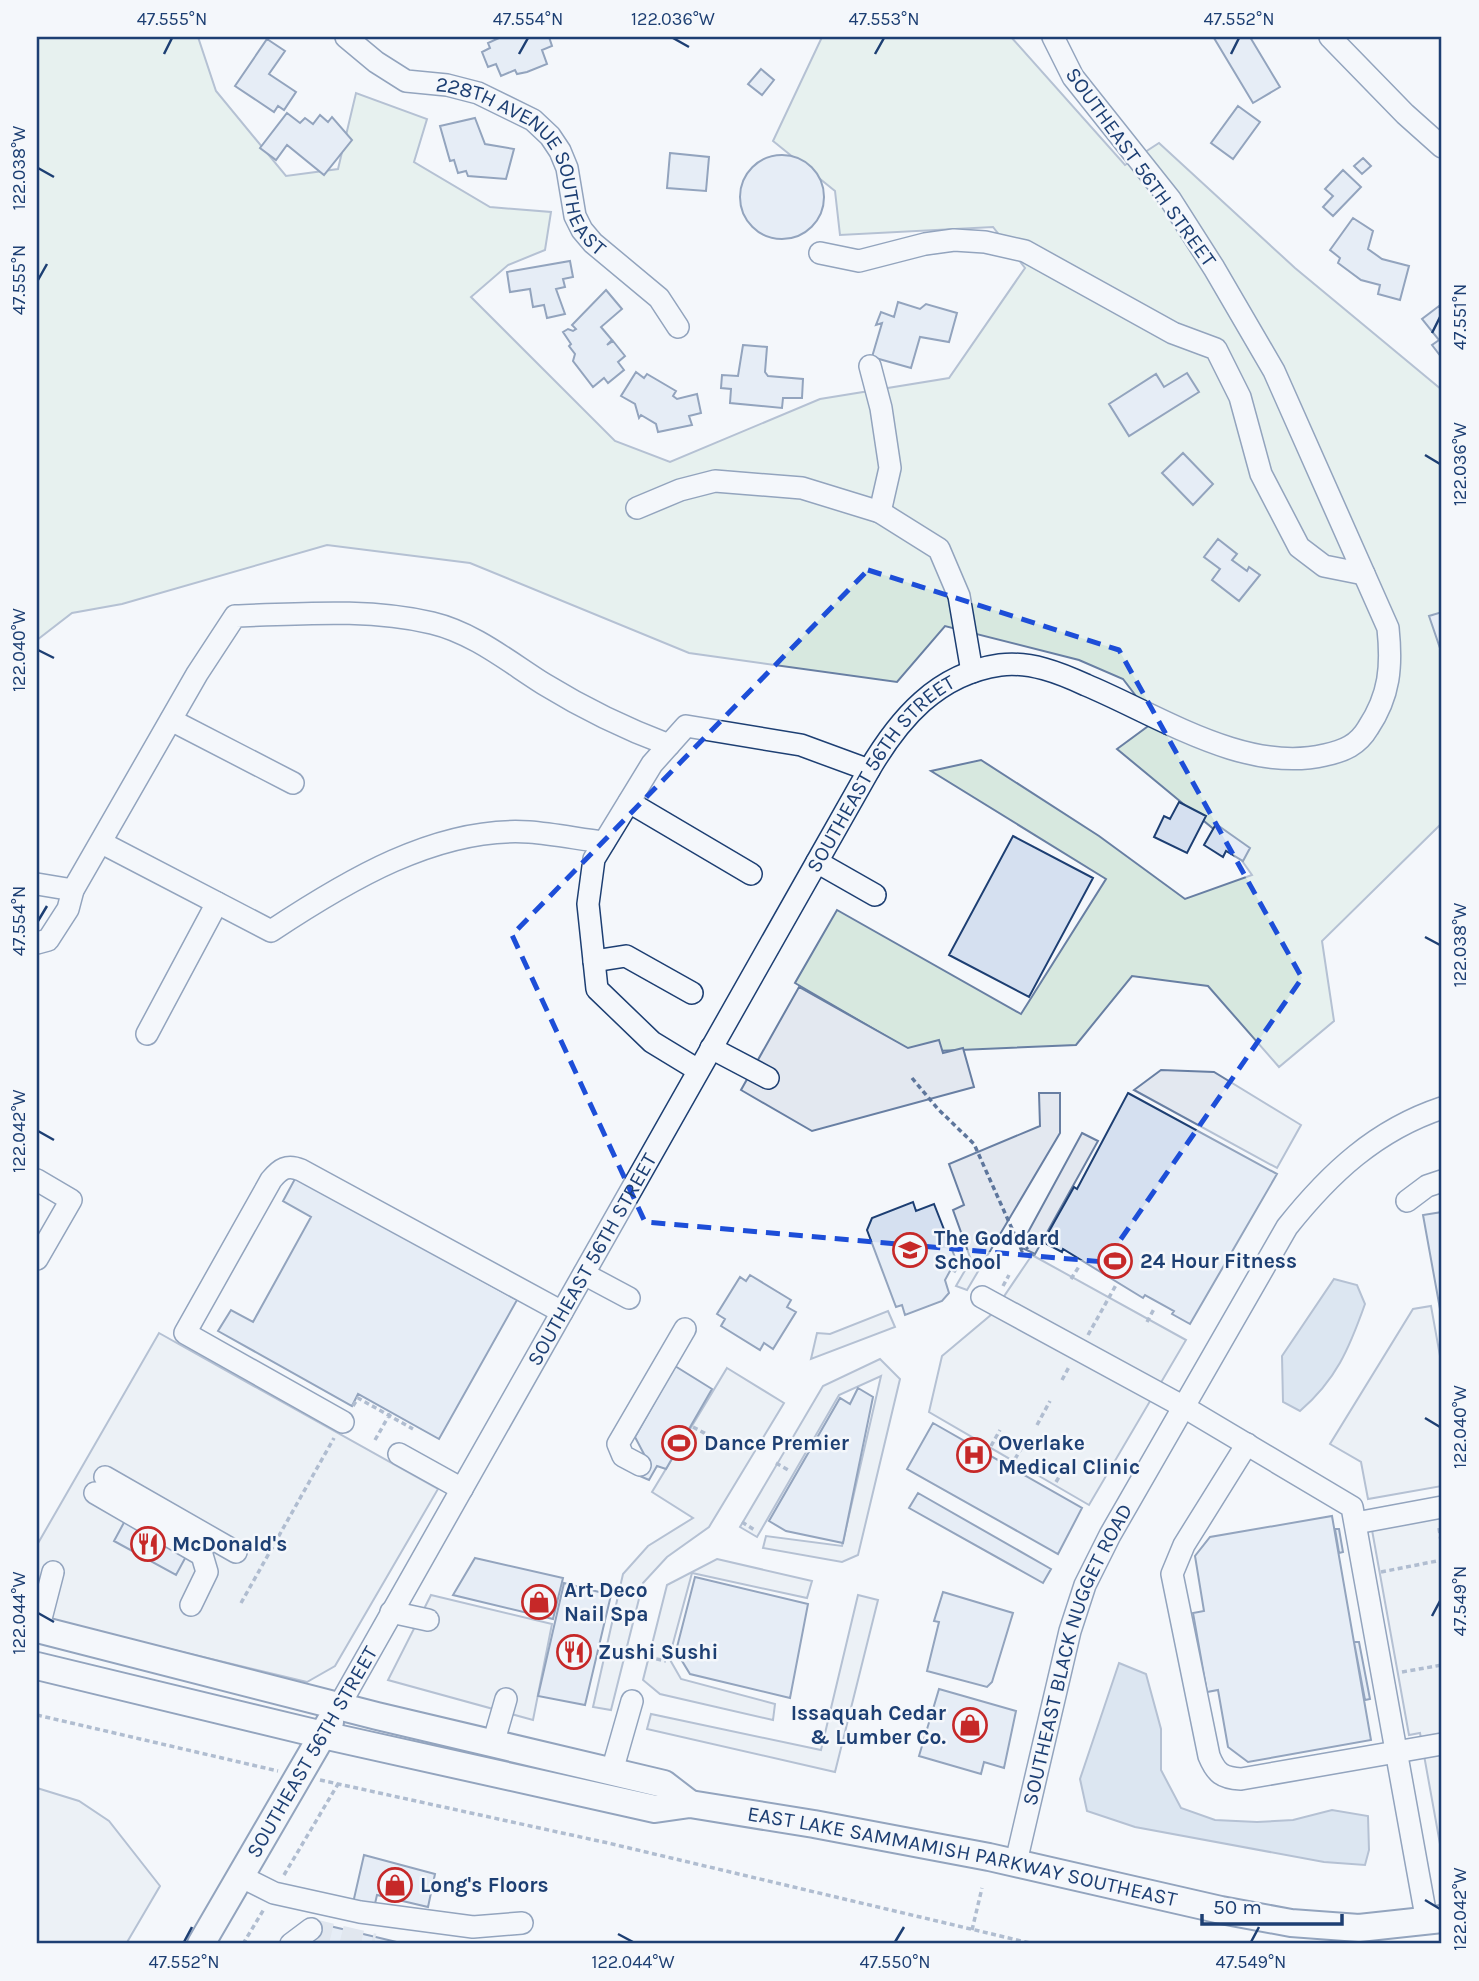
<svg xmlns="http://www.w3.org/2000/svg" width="1479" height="1981" viewBox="0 0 1479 1981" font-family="Karla,sans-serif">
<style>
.green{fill:#d7e8df;stroke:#687fa3;stroke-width:2}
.parking{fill:#e3e8f0;stroke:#687fa3;stroke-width:2}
.water{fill:#bed0e5;stroke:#687fa3;stroke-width:2}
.building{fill:#d5e0f0;stroke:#1d3f73;stroke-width:2}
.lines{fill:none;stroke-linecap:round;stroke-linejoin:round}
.minor-tunnel{stroke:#c9d2e0;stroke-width:21;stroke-dasharray:21 10;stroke-linecap:butt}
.minor-casing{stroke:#1d3f73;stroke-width:24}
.major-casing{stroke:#1d3f73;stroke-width:30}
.path{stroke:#5e769c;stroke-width:3.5;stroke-dasharray:5 3.5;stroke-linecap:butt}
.minor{stroke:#f4f7fb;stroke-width:21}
.major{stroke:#f4f7fb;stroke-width:26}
.marked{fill:none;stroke:#1d4ed8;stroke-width:5;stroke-dasharray:14 9;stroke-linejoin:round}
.ticks{fill:none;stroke:#1d3f73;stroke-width:2.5}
.labels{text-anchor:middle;stroke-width:5;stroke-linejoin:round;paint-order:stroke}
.street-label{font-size:21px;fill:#1d3f73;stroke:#f4f7fb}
.poi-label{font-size:21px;font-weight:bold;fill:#1d3f73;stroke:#f4f7fb;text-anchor:start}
.neatline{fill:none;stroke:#1d3f73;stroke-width:2.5}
.ticks-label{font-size:18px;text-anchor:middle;fill:#1d3f73}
</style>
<rect width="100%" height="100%" fill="#f4f7fb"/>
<!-- green -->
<path class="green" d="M37,37H198L216,91L286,176L338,169L356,93L427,119L414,162L490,207L551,212L545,250L508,265L471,297L615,441L670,462L820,399L949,378L1025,268L993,227L840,235L835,191L773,141L822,37H1011L1125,165L1159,143L1295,268L1442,390V823L1322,941L1334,1021L1279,1067L1208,986L1132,976L1076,1045L913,1052L795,983L837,910L1021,1014L1106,879L931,771L981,760L1099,836L1185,899L1252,875L1228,841L1117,749L1155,721L1123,679L1079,660L945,626L897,682L689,653L470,563L327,545L122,604L72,613L37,640Z"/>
<!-- parking -->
<path class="parking" d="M799,987L908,1048L939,1040L943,1053L963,1048L974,1087L812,1131L741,1090Z
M1161,1070L1214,1072L1301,1125L1277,1168L1134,1090Z
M1039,1093H1060V1133L967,1290L956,1286L971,1260L953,1210L964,1205L949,1164L1040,1126Z
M1082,1133L1098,1141L1035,1254L1020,1247Z
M1032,1255L1186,1340L1089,1505L929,1412L942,1356L992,1314Z
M1431,1306L1442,1367V1486L1368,1499L1361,1462L1330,1444L1413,1309Z
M888,1311L895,1327L811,1359L817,1333L830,1334Z
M159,1333L438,1489L335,1666L307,1682L37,1617V1545Z
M880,1359L900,1379L858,1555L842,1562L763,1548L766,1536L842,1546L881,1376L839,1395L757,1537L740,1527L823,1386Z
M727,1368L784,1403L709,1527L667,1557L643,1583L611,1710L593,1707L623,1574L648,1546L693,1518L652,1492Z
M1442,1517V1855L1420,1733L1409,1735L1372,1530Z
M717,1559L812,1581L807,1598L692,1573L669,1658L681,1679L775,1704L773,1720L660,1694L643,1680L667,1585Z
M431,1595L552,1624L533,1720L388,1680Z
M858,1595L878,1600L835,1772L647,1729L651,1714L821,1750Z
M37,1788L79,1801L109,1821L160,1886L126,1944H37Z"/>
<!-- water -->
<path class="water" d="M1334,1279L1357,1285L1365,1304C1349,1349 1336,1380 1300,1411L1283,1402L1282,1356Z
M1119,1663L1146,1674L1161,1729V1770L1181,1808L1215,1820L1257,1822L1293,1820L1332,1810L1368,1816L1369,1850L1365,1865L1324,1862L1135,1827L1087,1811L1080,1779Z"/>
<!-- building -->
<path class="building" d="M501,37H549L552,46L542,50L547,64L527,72L517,74L515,70L501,76L496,64L488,67L482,52L490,48L488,43Z
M1217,37H1250L1280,87L1253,103L1214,38Z
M267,39L285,51L269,74L296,92L284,110L278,106L274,112L235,86Z
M761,69L774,80L762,95L748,84Z
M1238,106L1260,122L1233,159L1211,143Z
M287,113L300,123L305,118L313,124L320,115L328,122L332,117L352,140L324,175L287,145L276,160L260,148Z
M475,118L485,144L514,149L506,179L468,176L466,171L458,173L454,160L450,161L440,126Z
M670,153L709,157L706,191L667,188Z
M740 197a42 42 0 1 1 84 0a42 42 0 1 1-84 0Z
M1363,158L1371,166L1362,174L1354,166Z
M1343,170L1361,187L1333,216L1323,207L1333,196L1325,189Z
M1353,218L1373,231L1368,249L1382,259L1409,266L1400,300L1378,294L1380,285L1361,280L1338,263L1340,258L1330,250Z
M570,261L573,277L563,279L565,287L556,289L565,314L547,318L544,305L533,307L530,289L510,292L507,272Z
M606,290L622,309L601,327L612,340L607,345L613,341L625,356L618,362L624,370L608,383L604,378L593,387L573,361L575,354L569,346L571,344L563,332L568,329L573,331L576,329L572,325Z
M898,302L920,309L926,304L957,313L949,342L920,337L911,368L872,357L882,323L876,325L881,312L894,317Z
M1439,306L1442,309V358L1432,345L1439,340L1422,319Z
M743,345L767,347L765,372L768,376L803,379L802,398H783L782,408L730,403L731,389L721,388L722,375L738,376Z
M636,372L644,378L647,374L676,391L673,396L677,399L697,394L701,413L689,416L692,425L658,432L656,424L641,415L639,418L635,404L621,396Z
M1187,373L1199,392L1129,436L1109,404L1156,374L1164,387Z
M1183,453L1213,484L1193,505L1162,473Z
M1218,539L1237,554L1232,560L1247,571L1249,567L1260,575L1239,601L1212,580L1220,569L1204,557Z
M1442,612V654L1429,616Z
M1179,802L1206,816L1187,853L1154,837L1164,816L1170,819Z
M1216,824L1250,848L1243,861L1226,851L1223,857L1204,845Z
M1013,836L1093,878L1029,997L949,955Z
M1128,1093L1277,1174L1190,1324L1172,1314L1174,1311L1145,1295L1143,1298L1063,1249L1062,1252L1043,1242L1074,1187L1077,1189Z
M296,1177L517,1300L439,1439L358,1394L352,1406L218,1331L231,1310L253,1322L311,1217L283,1201Z
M913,1202L916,1211L934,1204L956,1260L945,1280L949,1293L942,1301L905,1315L902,1305L896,1307L867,1230L872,1218Z
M1442,1212V1320L1423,1215Z
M750,1275L791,1300L787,1307L796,1312L773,1349L764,1343L760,1350L721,1326L725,1319L717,1314L740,1277L746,1281Z
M675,1366L712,1389L666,1469L657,1466L649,1480L635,1474L645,1456L635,1437Z
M858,1388L873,1397L843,1543L786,1531L769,1521L840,1398L850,1404Z
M933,1423L1082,1508L1058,1554L907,1469Z
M918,1493L1051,1569L1043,1583L909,1508Z
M1332,1516L1371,1740L1248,1762L1228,1747L1218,1690L1207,1692L1193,1613L1204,1611L1195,1556L1210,1537Z
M127,1517L189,1551L176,1575L114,1541Z
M1335,1529H1339L1343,1552L1339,1553Z
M475,1558L563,1578L553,1619L453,1595Z
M695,1577L808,1604L790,1698L690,1674L676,1651Z
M564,1583L611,1595L585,1705L538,1696Z
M943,1592L1013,1613L992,1682L987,1687L927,1671L939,1622L934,1621Z
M1354,1642H1359L1370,1699L1365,1700Z
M939,1689L1016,1711L1004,1768L984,1762L981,1774L919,1756Z
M364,1855L435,1874L428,1907L377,1895L374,1908L353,1903Z
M313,1922L405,1944H308Z"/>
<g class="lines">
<!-- minor-tunnel -->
<path class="minor-tunnel" d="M311,1929L374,1944"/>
<!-- minor casing -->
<g class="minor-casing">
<g id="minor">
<path id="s1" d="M346,37L376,62L406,81L447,85L478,93L533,120L550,136L560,151L567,168L575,216L582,230L593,243L659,298L678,327"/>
<path d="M1330,37L1405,114L1442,147"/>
<path d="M820,253L859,261L925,244L954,240L985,242L1025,251L1173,333L1216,349L1240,397L1261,474L1299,547L1324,566L1364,574"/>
<path d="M870,366L881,408L890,468L880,512"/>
<path d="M637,508L680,490L715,481L802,488L880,512L939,549L959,596L972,672"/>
<path d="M171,720L293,783"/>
<path d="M629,802L751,874"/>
<path d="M102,843L271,931C345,882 437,826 529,832C554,834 579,839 604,842"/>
<path d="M817,862L875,895"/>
<path d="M37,884L73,890"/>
<path d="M37,943L48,940L68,909L73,890L197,674L235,616C300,614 368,608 432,623C474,633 509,662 544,684C583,708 626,729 669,745"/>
<path d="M594,961L626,956L692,993"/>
<path d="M147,1034L217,903"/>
<path d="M711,1048L768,1078"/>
<path d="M698,1070L652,1042L597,989L588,904L594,859L652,764L686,726L801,745L869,770"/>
<path d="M37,1180L71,1200L37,1259"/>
<path d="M1407,1201L1427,1186L1442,1181"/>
<path d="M584,1274L629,1298"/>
<path d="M982,1297L1184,1407L1352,1507L1427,1922"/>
<path d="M343,1422L185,1333L271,1180C280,1169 287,1164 301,1170L562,1312"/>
<path d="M1247,1444L1184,1545L1172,1574L1209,1756C1216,1773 1222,1778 1241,1779L1442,1744"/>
<path d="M399,1454L462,1489"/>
<path d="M640,1465L623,1456L618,1444L685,1329"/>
<path d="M105,1477L236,1552"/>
<path d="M95,1493L202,1555L207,1572L191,1605"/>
<path d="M1356,1523L1442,1507"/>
<path d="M391,1612L428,1620"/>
<path d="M38,1630L53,1572"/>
<path id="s2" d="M339,1706L869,770C899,719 937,674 1000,665C1030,661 1060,673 1086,685C1158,715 1245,774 1325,755C1344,751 1358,745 1368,728C1390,695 1392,666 1388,628L1274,371L1214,268L1170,199L1073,77L1053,37"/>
<path d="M493,1744L506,1699"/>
<path d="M612,1771L632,1701"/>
<path id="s3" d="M1016,1862L1070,1631L1085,1585L1110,1535L1287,1227C1330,1173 1376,1130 1442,1108"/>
<path d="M240,1876L274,1893L360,1912L473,1927L522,1923"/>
<path d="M291,1944L311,1929"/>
</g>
</g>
<!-- major casing -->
<g class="major-casing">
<g id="major">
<path d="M37,1629L377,1716L664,1784L690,1804"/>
<path id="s4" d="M37,1666L323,1735L655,1809L690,1804L814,1824L989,1857L1221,1910L1291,1923L1359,1928L1442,1919"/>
<path d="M201,1944L330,1722"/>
</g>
</g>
<!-- path -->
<path class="path" d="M912,1078L938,1109L974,1144L1022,1251L1028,1247
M952,1269L958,1273
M1071,1279L1080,1265
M1003,1286L1009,1275
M1147,1322L1155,1307
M1088,1335L1116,1285
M1062,1380L1070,1365
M353,1406L358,1398L413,1429
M1037,1425L1050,1401
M693,1427L708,1435
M375,1440L391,1412
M991,1446L1000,1430
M1015,1459L1024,1444
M776,1463L790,1471
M1056,1482L1065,1467
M742,1522L756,1531
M1439,1528L1442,1548
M1381,1572L1442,1560
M241,1603L334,1438
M648,1657L666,1661
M1402,1672L1442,1665
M37,1715L278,1771
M320,1780L608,1843L1034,1944
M284,1875L338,1784
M972,1930L982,1888
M243,1944L264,1909"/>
<!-- minor -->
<use href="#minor" class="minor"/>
<!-- major -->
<use href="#major" class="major"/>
</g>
<!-- marked area -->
<path d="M0 0H1479V1981H0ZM868,570L1119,650L1302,978L1105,1262L645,1222L512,935Z" fill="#f4f7fb" fill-opacity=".55" fill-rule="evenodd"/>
<path class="marked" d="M868,570L1119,650L1302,978L1105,1262L645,1222L512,935Z"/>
<!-- ticks -->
<path class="ticks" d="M673,38L689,47M164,54L172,38M519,54L528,38M875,54L884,38M1231,54L1239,38M38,168L54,177M38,280L47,264M1432,333L1440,317M1425,455L1440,464M38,650L54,658M38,921L47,906M1425,937L1440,945M38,1131L54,1140M1425,1418L1440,1427M38,1613L54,1622M1432,1616L1440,1601M1425,1900L1440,1909M618,1934L633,1942M184,1942L192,1927M895,1942L904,1927M1251,1942L1259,1927"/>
<!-- icons -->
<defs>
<g id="school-ring" transform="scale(1.75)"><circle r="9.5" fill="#f4f7fb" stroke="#c62828" stroke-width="1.5"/><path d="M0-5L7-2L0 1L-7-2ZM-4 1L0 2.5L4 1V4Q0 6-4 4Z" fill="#c62828"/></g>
<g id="stadium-ring" transform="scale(1.75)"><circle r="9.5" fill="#f4f7fb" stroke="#c62828" stroke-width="1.5"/><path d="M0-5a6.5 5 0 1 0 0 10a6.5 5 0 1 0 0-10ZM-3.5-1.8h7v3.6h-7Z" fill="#c62828"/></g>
<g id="hospital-ring" transform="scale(1.75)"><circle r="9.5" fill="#f4f7fb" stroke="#c62828" stroke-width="1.5"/><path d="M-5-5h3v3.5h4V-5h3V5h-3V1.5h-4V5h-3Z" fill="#c62828"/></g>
<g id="restaurant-ring" transform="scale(1.75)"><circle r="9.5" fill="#f4f7fb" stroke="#c62828" stroke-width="1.5"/><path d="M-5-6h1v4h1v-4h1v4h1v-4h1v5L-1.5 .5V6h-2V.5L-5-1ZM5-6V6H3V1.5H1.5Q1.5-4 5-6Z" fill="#c62828"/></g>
<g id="shop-ring" transform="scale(1.75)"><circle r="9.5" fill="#f4f7fb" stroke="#c62828" stroke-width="1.5"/><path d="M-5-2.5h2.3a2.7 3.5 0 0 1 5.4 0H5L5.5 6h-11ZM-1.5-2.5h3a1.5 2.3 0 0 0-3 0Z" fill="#c62828"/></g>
</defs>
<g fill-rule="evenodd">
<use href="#school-ring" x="910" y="1250"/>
<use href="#stadium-ring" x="1115" y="1261"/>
<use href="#stadium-ring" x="679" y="1443"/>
<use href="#hospital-ring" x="974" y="1455"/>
<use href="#restaurant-ring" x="148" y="1544"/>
<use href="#shop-ring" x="539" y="1602"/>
<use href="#restaurant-ring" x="574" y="1652"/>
<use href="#shop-ring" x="970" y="1725"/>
<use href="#shop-ring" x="395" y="1885"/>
</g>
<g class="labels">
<!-- street labels -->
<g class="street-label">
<text transform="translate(1141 167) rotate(54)" y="7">SOUTHEAST 56TH STREET</text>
<text dy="7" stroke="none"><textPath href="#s1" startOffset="234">228TH AVENUE SOUTHEAST</textPath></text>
<text dy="7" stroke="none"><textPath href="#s2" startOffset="1080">SOUTHEAST 56TH STREET</textPath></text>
<text dy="7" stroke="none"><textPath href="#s2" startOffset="513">SOUTHEAST 56TH STREET</textPath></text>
<text dy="7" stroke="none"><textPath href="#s3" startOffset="217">SOUTHEAST BLACK NUGGET ROAD</textPath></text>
<text transform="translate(312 1752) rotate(-60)" y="7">SOUTHEAST 56TH STREET</text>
<text dy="7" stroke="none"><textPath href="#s4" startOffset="947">EAST LAKE SAMMAMISH PARKWAY SOUTHEAST</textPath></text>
</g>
<!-- poi labels -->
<g class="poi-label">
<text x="934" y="1245">The Goddard<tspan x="934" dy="24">School</tspan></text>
<text x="1140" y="1268">24 Hour Fitness</text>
<text x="704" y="1450">Dance Premier</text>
<text x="998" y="1450">Overlake<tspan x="998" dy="24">Medical Clinic</tspan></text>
<text x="172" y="1551">McDonald's</text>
<text x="564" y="1597">Art Deco<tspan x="564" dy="24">Nail Spa</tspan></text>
<text x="598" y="1659">Zushi Sushi</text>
<text x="946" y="1720" text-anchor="end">Issaquah Cedar<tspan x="946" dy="24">&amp; Lumber Co.</tspan></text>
<text x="420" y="1892">Long's Floors</text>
</g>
</g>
<!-- border -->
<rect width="1479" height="1981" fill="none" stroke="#f4f7fb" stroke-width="77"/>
<!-- scale -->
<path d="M1202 1914v10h140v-10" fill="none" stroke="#1d3f73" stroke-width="3.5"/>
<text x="1213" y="1914" font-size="21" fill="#1d3f73" stroke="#f4f7fb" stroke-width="5" paint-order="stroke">50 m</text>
<rect x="38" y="38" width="1402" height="1904" class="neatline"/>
<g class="ticks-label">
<text x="172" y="25">47.555°N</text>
<text x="528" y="25">47.554°N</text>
<text x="673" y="25">122.036°W</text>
<text x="884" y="25">47.553°N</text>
<text x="1239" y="25">47.552°N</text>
<text transform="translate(19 168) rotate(-90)" y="6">122.038°W</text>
<text transform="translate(19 280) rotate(-90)" y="6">47.555°N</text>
<text transform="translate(1460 317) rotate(-90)" y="6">47.551°N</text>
<text transform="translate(1460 464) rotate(-90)" y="6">122.036°W</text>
<text transform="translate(19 650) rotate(-90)" y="6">122.040°W</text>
<text transform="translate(19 921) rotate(-90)" y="6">47.554°N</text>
<text transform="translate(1460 945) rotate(-90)" y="6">122.038°W</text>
<text transform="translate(19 1131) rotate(-90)" y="6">122.042°W</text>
<text transform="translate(1460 1427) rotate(-90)" y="6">122.040°W</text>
<text transform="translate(1460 1601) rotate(-90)" y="6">47.549°N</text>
<text transform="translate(19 1613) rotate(-90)" y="6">122.044°W</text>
<text transform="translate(1460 1909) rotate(-90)" y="6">122.042°W</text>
<text x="184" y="1968">47.552°N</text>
<text x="633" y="1968">122.044°W</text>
<text x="895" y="1968">47.550°N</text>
<text x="1251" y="1968">47.549°N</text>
</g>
</svg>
